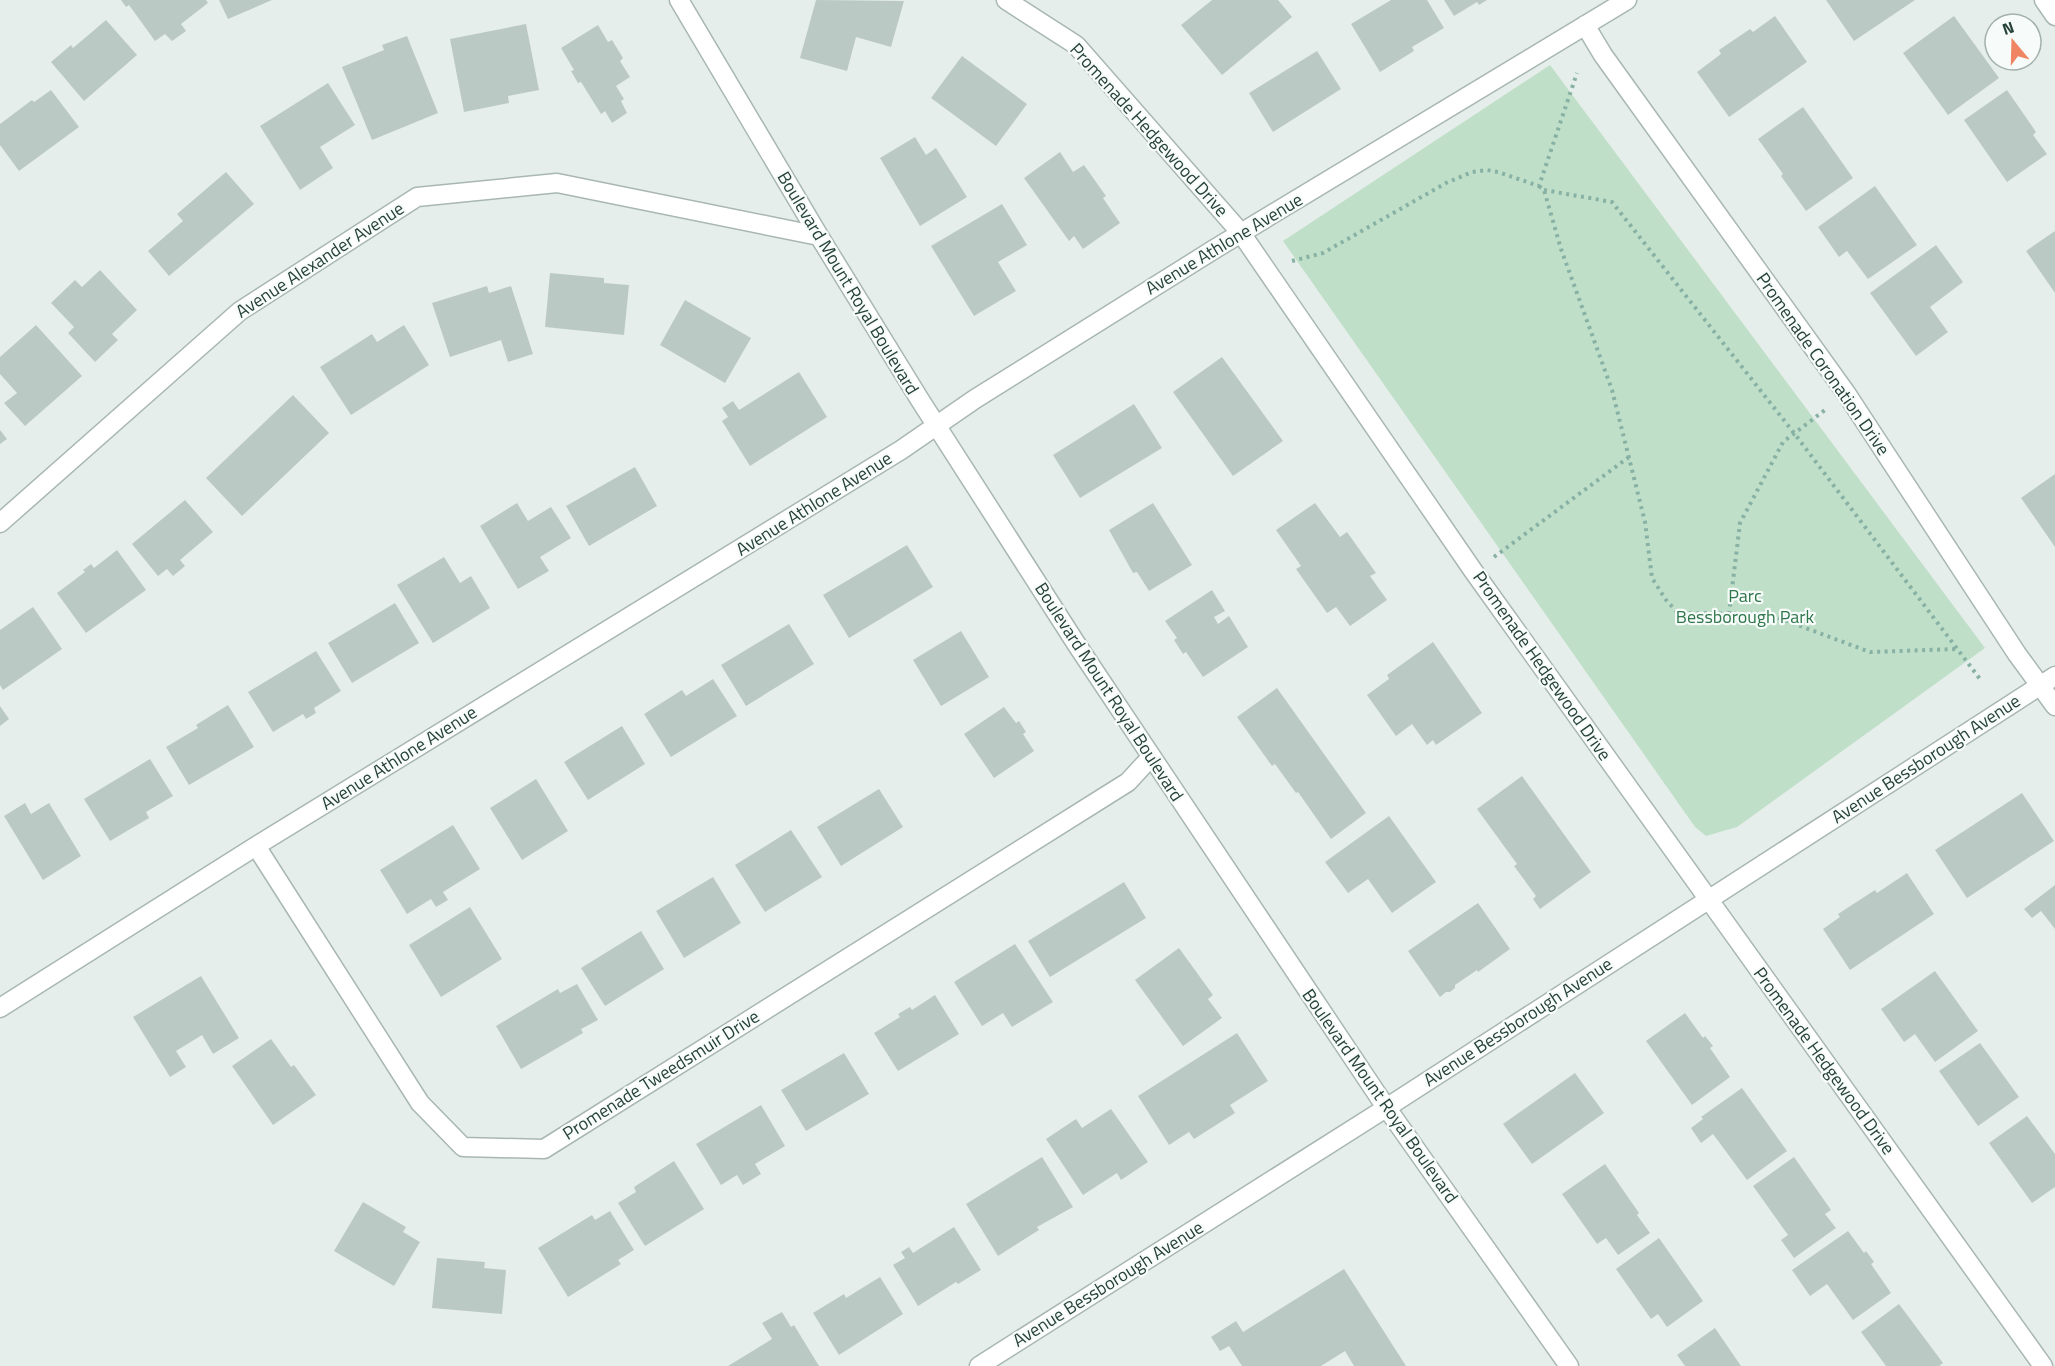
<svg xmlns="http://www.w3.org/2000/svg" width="2055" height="1366" viewBox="0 0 2055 1366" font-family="'Titillium Web',sans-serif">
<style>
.green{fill:#c0dfc8}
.building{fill:#bbc9c4}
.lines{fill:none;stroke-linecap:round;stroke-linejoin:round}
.street-casing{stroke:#a8b7b2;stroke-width:21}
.path{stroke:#87b1a4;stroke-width:4;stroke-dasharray:3 4.5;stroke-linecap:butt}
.street{stroke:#fff;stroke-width:18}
.labels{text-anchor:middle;stroke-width:4.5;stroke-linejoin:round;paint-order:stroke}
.street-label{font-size:18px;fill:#254139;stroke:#f7fbf9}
.park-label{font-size:18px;fill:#2f774b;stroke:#f7fbf9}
</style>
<rect width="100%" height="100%" fill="#e6eeeb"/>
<!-- green -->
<path class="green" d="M1550,65L1985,648L1737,827L1706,836L1695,827L1283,241Z"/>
<!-- building -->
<path class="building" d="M121,0H206L208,3L181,24L186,31L172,41L165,34L155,41L129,5L126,7Z
M219,0H272L228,19Z
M816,0L904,1L891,47L856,37L847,71L800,58Z
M1212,0H1278L1292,17L1222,75L1181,25Z
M1391,0H1427L1444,28L1412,47L1414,51L1380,72L1351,24Z
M1444,0H1487L1479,5L1477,2L1454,16Z
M1826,0H1915L1854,41Z
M1775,16L1807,62L1729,117L1697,72L1721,54L1719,50L1750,29L1753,32Z
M1954,16L1999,78L1948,115L1903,53Z
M106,20L137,55L84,101L51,62L71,45L73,48Z
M526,24L539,90L508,96L509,103L464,112L450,39Z
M598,25L608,42L612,40L623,58L620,61L630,77L616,86L624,99L621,101L627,113L612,123L605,111L601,114L581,82L578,83L571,71L574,70L561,48Z
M407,36L438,113L372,140L342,67L384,50L382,45Z
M1317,51L1341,89L1273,132L1249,93Z
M962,56L1027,104L996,146L931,98Z
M328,83L355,125L320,147L333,168L300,190L260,126Z
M51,90L79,127L19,171L0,145V124L32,100L34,102Z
M2007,90L2036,132L2033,135L2047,154L2007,182L1964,120Z
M1803,107L1853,178L1806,211L1781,176L1783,174L1758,139Z
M915,137L926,155L936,148L967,197L920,226L880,158Z
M1060,152L1073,172L1084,165L1106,196L1103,198L1120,223L1083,249L1074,236L1069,241L1024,178Z
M226,172L254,204L169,276L148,251L183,221L177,214Z
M1875,186L1917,245L1868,279L1847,251L1839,257L1818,227Z
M1002,204L1027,245L998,262L1016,291L974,316L931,246Z
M2055,231V293L2026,251Z
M1936,245L1963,282L1930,307L1948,332L1916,356L1870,293Z
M100,270L137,310L112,334L118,340L95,362L68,333L74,327L51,303L75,280L82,287Z
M550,273L604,278V283L629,285L624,335L545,327Z
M487,286L489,293L511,286L533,354L508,362L501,340L450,357L432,303Z
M685,300L751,338L725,383L660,345Z
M36,325L82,376L25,426L4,403L17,393L0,374V357Z
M404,325L429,365L351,415L320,367L372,334L377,342Z
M1222,357L1283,441L1233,476L1173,392Z
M799,372L827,417L750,466L722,421L728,417L722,408L733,401L739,410Z
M293,395L329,433L242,516L206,478Z
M1134,404L1162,448L1080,498L1053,455Z
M0,430L7,439L0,444Z
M635,467L657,506L589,546L566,506Z
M2055,474V547L2021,498Z
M185,500L213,532L180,560L185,566L173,576L167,569L158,576L132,544Z
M517,503L528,521L551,507L571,538L540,557L549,571L518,589L480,526Z
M1153,503L1192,565L1149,591L1137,572L1133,573L1109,530Z
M1315,503L1340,537L1347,532L1376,573L1370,576L1387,600L1350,626L1336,607L1327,613L1296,569L1301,566L1276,530Z
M907,545L933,587L849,638L823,595Z
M117,550L146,590L86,633L57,593L85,572L83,570L91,564L94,568Z
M444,557L460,583L471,576L490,608L433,643L397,585Z
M1212,590L1225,611L1214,617L1218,624L1229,616L1248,647L1203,677L1186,652L1183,654L1174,640L1177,638L1165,621Z
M395,603L419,643L352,683L328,643Z
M33,607L62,649L3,690L0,685V630Z
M789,624L814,664L746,706L721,665Z
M961,631L989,677L941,706L913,660Z
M1433,642L1482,713L1436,745L1433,740L1427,745L1412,724L1396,736L1367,695L1389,679L1387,675Z
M316,651L341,691L314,708L316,713L306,719L303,714L273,732L248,692Z
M713,679L737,716L671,757L644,714L682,690L686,696Z
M1277,688L1366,813L1331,839L1298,792L1296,793L1275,764L1272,766L1237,717Z
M228,705L254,747L189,785L166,747L198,728L196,725Z
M0,706L9,719L0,726Z
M1004,707L1016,723L1019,721L1026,732L1023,734L1034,751L994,778L964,734Z
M622,726L645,764L588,800L564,762Z
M150,759L173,796L146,812L149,818L110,841L84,799Z
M1522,776L1591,872L1540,909L1533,899L1536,896L1514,866L1517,864L1477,809Z
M536,779L568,831L522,860L490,808Z
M879,789L903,827L841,866L817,827Z
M2022,793L2054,841L1967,898L1935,850Z
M25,803L31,814L49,803L81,856L43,880L4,816Z
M1389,816L1436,882L1392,913L1368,879L1348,893L1325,862Z
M453,825L480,869L443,892L448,900L436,907L431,899L407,914L380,870Z
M791,830L822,877L765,912L735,865Z
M1907,873L1934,914L1850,970L1823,929L1840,917L1838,914L1875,890L1877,893Z
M713,877L741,923L684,958L656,911Z
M1124,882L1146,918L1050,977L1028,941Z
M2055,885V929L2041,911L2032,918L2024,909Z
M1478,903L1510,949L1478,972L1477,970L1455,985V988L1450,992H1446L1440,997L1408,951Z
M470,907L502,959L441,997L409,945Z
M641,931L664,969L605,1006L581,968Z
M1015,944L1053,1002L1012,1027L1003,1013L982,1026L954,982Z
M1179,948L1213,995L1208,999L1222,1018L1183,1046L1135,980Z
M1935,971L1978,1031L1935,1062L1915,1034L1904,1042L1881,1009Z
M201,976L239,1038L213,1054L202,1035L176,1051L186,1067L170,1077L133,1017Z
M577,984L598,1020L581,1029L583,1033L521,1069L496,1026L558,989L560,993Z
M935,995L959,1034L898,1071L874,1033L900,1017L898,1014L910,1007L912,1010Z
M1685,1013L1703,1038L1705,1036L1713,1046L1710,1048L1730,1077L1692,1105L1646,1041Z
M1237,1033L1268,1081L1230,1105L1235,1113L1194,1139L1189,1132L1169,1145L1138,1096Z
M271,1039L291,1067L294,1065L316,1095L273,1125L232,1066Z
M1980,1043L2019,1097L1978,1126L1939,1071Z
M844,1053L869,1094L806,1131L781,1090Z
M1575,1073L1604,1113L1532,1164L1503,1124Z
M1742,1088L1787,1151L1747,1180L1713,1134L1701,1143L1691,1128L1703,1119L1701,1117Z
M761,1105L785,1146L755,1164L761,1174L743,1185L737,1175L721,1185L696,1144Z
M1111,1109L1148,1162L1121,1180L1117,1173L1083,1195L1046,1139L1076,1119L1082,1128Z
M2027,1116L2055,1154V1187L2032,1203L1989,1143Z
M1042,1157L1073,1207L1037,1227L1039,1230L998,1256L966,1204Z
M1794,1157L1831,1210L1825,1214L1836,1228L1794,1258L1781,1240L1788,1235L1753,1186Z
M674,1161L704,1209L645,1246L618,1203L636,1192L634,1187Z
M1605,1164L1639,1213L1637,1215L1650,1233L1618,1255L1606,1238L1597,1244L1562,1194Z
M363,1202L406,1227L403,1232L420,1242L394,1286L334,1251Z
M610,1211L634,1250L618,1260L621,1264L568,1297L538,1248L592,1215L595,1220Z
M954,1227L981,1270L958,1284L956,1282L918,1306L893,1265L905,1258L901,1252L909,1247L913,1253Z
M1848,1231L1864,1253L1866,1251L1874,1262L1871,1264L1891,1293L1853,1320L1827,1284L1810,1296L1792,1270Z
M1659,1238L1703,1301L1667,1327L1658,1314L1651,1319L1616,1269Z
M437,1258L485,1262L484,1268L506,1270L502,1314L432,1308Z
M1344,1269L1406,1366H1354L1345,1351L1321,1366H1242L1229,1346L1220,1351L1211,1337L1236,1321L1243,1332Z
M880,1277L903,1314L839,1355L813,1313L844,1294L846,1298Z
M1899,1304L1943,1363L1939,1366H1886L1861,1332Z
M782,1312L791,1327L794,1325L819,1366H728L772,1339L762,1323Z
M1715,1328L1741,1366H1685L1677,1355Z"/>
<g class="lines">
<!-- street casing -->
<g class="street-casing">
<path id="street" d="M679,0L819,236L920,400L1077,645L1379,1097L1569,1366
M1006,0L1076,45L1241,233L1474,572L2043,1366
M2044,0L2055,16
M1585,25L1603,55L1846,393L2017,654L2055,706
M0,523L240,311L417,197L557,183L819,236
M256,846L420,1103L463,1147L544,1149L1128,782L1151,757
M0,1008L256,846L901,450L975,399L1213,250L1627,0
M979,1366L1386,1108L2055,676"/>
</g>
<!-- path -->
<path class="path" d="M1539,186L1544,190L1561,249L1612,390L1645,522L1652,578L1666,600L1678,613L1768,614L1870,652L1957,649
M1544,190L1612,202L1794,433L1980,679
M1292,261L1323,253L1446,183L1472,172L1487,170L1498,172L1539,186L1577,73
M1494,557L1629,457
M1729,614L1740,523L1783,442L1825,410"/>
<!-- street -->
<use href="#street" class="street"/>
</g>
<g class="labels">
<!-- street labels -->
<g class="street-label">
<text transform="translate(1149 130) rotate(48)" y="6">Promenade Hedgewood Drive</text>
<text transform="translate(1224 244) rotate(-31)" y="6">Avenue Athlone Avenue</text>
<text transform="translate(320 260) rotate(-33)" y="6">Avenue Alexander Avenue</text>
<text transform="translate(848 283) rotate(59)" y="6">Boulevard Mount Royal Boulevard</text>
<text transform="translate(1823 364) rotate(55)" y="6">Promenade Coronation Drive</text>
<text transform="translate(814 504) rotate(-32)" y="6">Avenue Athlone Avenue</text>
<text transform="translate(1542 666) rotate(55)" y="6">Promenade Hedgewood Drive</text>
<text transform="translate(1109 692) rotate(57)" y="6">Boulevard Mount Royal Boulevard</text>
<text transform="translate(399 758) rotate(-32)" y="6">Avenue Athlone Avenue</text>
<text transform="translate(1926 759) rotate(-33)" y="6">Avenue Bessborough Avenue</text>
<text transform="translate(1518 1022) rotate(-33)" y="6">Avenue Bessborough Avenue</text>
<text transform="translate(1824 1061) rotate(54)" y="6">Promenade Hedgewood Drive</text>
<text transform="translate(661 1075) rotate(-32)" y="6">Promenade Tweedsmuir Drive</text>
<text transform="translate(1380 1096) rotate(55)" y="6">Boulevard Mount Royal Boulevard</text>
<text transform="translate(1108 1284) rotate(-32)" y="6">Avenue Bessborough Avenue</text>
</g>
<!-- park labels -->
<g class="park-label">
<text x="1745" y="602">Parc<tspan x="1745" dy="21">Bessborough Park</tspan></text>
</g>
</g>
<!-- north arrow -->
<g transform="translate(2013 42) rotate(341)"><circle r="28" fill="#f7fbf9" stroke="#a3b1ac" stroke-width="1.5"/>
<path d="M0-4.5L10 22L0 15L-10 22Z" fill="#ef8563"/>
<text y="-9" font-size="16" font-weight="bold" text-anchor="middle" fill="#254139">N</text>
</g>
</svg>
